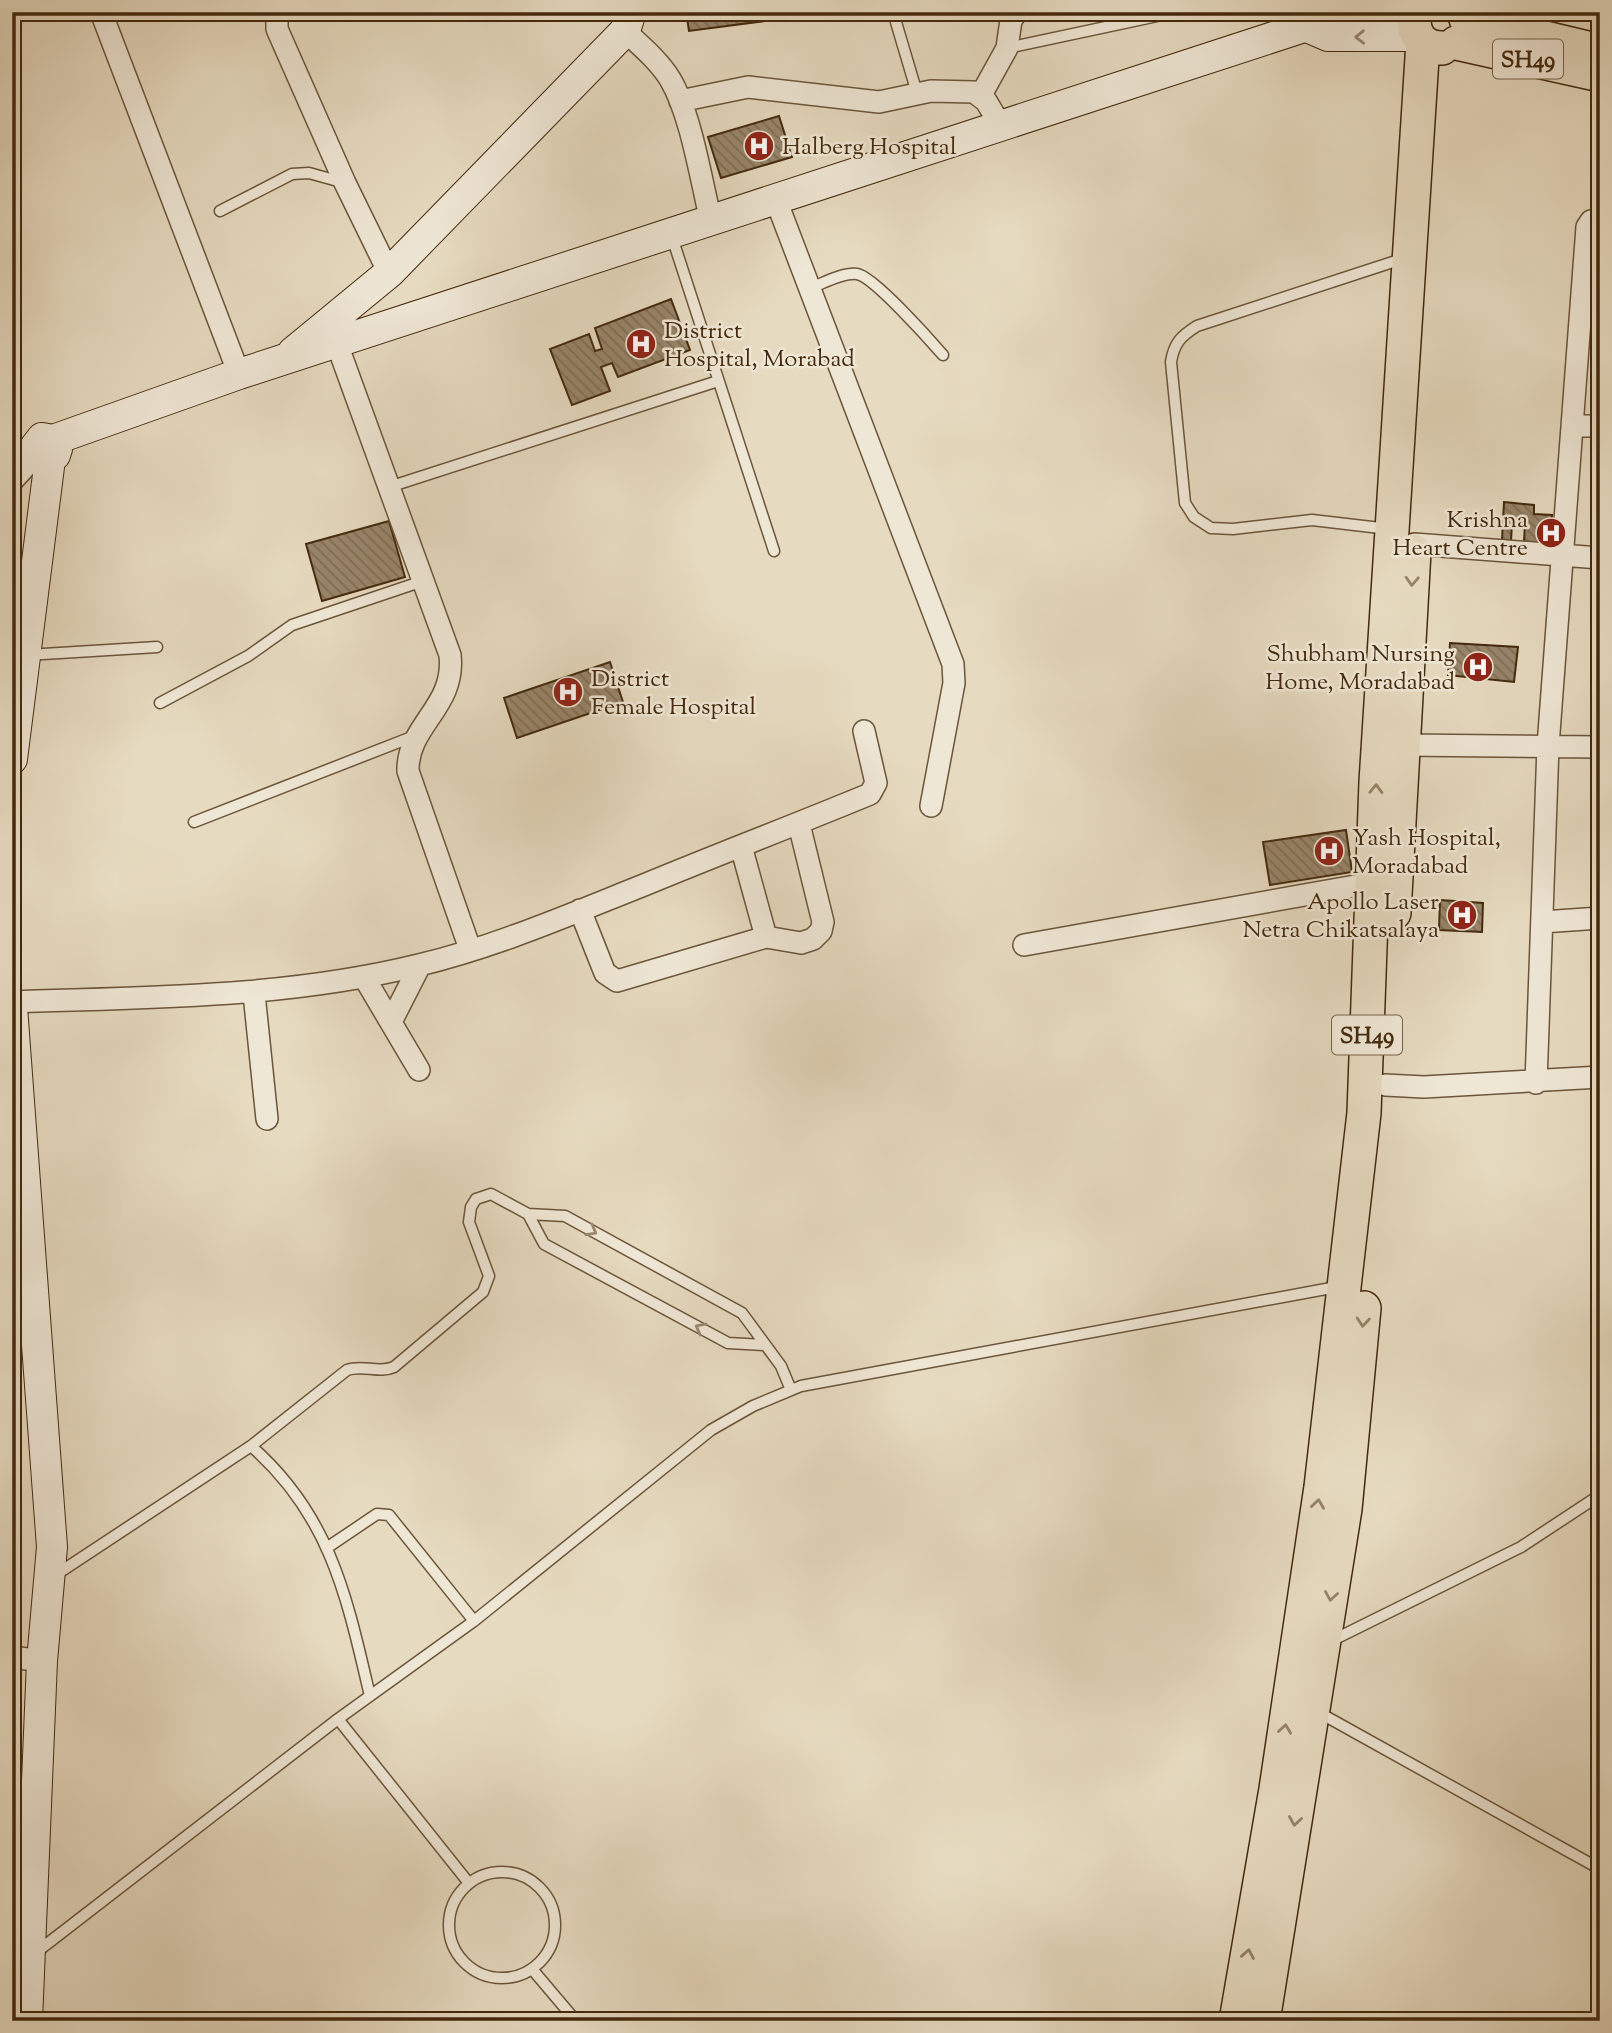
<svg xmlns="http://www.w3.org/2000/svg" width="1612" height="2033" viewBox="0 0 1612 2033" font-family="'Sorts Mill Goudy',serif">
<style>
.building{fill:url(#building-back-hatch);stroke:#44290c;stroke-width:2}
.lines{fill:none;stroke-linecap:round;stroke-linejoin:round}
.lane-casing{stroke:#6c5539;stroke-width:13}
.street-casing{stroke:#6c5539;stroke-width:24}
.secondary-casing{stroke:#44290c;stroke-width:32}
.primary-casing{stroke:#44290c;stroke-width:36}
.lane{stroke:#efe7d6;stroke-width:10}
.street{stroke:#efe7d6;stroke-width:21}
.secondary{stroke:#efe7d6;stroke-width:30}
.primary{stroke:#e6dac0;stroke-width:33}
.oneway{stroke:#9a8871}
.oneway2{stroke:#958266}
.labels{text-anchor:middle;stroke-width:5;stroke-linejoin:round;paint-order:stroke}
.shield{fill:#efe7d6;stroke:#776249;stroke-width:2}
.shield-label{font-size:23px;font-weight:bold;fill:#44290c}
.poi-label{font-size:24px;fill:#44290c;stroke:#efe7d6;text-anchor:start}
</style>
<defs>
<pattern id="building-back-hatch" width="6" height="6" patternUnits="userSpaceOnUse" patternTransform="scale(1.75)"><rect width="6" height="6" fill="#98856a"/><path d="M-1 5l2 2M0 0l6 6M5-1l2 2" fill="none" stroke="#7e6d56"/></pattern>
</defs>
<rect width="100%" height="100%" fill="#e6dac0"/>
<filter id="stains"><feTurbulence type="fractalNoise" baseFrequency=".00286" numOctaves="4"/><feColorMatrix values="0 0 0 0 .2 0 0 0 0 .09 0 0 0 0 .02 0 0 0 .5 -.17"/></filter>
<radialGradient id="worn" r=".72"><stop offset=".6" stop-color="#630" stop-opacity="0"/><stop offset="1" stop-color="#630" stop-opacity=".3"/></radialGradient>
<!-- building -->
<path class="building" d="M686,12H764L765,21L689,31Z
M779,116L792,157L721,178L708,137Z
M671,299L690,350L618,377L612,363L601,367L610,391L572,405L550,349L589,334L595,351L602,349L595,328Z
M1504,502L1534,505V514L1552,515L1550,544L1524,542L1525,524L1512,523L1511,541L1502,540Z
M389,521L405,577L322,601L306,544Z
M1450,643L1518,647L1514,682L1448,675Z
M610,662L623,702L517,738L504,698Z
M1346,830L1352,872L1270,885L1263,842Z
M1440,900L1483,903L1482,932L1439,930Z"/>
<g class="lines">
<!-- lane casing -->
<g class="lane-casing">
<path id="lane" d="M893,12L917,93
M1007,48L1176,12
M220,211L292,174L309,173L345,183
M671,234L774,551
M810,288C822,284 843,272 857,274C873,276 930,340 943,355
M389,487L718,381
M1389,529L1312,520L1233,529L1211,528L1194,517L1185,503L1171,362C1174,343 1181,336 1197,326L1405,258
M27,655L157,647
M160,703L248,656L292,625L423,581
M194,822L417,735
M528,1214L544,1244L728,1343L765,1345
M251,1446C331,1516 347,1598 370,1696
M328,1547L377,1514L389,1515L474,1621
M54,1576L251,1446L347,1370C363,1364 379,1374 394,1367L483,1292L489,1276L469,1222L471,1207L476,1199L491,1194L528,1214L565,1216L742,1313L781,1366L791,1390
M1329,1642L1521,1547L1600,1495
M1318,1712L1600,1869
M338,1719L468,1882
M449 1925a53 53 0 1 1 106 0a53 53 0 1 1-106 0Z
M34,1954L338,1719L474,1621L711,1430L753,1406L801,1386L1342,1286
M532,1969L576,2021"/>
</g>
<!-- street casing -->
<g class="street-casing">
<path id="street" d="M101,12L239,374
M277,12V29L345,183L389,273
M625,31C641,46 659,61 670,79C691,114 701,180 711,221
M981,95L1007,48L1011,20L1017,12
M680,101L748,87L879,102L931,91L974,92L986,101L1001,126
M776,200L953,664L954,683L931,806
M337,344L450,655C456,707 407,725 408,771L470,949
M1574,426H1600
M12,481L36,455
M1414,544L1600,558
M1403,745L1600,747
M741,846L766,937
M580,910L605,973L617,981L766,937L801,943L813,939L821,931L823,922L799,824
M1542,922L1600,918
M1024,945L1372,883
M364,977L419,1070
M254,994L267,1119
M12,1002C149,997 285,998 419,965C495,947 571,914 644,885C719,854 795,825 870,794L876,783L864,731
M391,1022L420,965
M1536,1083L1548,746L1587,227L1591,221L1600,219
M1385,1085L1424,1087L1600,1077
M12,1657L42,1661
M12,1899L33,1901"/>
</g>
<!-- secondary casing -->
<g class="secondary-casing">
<path id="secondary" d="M1305,26L1328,36H1418
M293,352L389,273L625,31L631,12
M53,440L57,449L55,455L46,460L39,458L35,447L42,438L53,440L239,374L1350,12
M12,759L50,459
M12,1007L52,1547L42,1661L27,2021"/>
</g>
<!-- primary casing -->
<g class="primary-casing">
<path id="primary" d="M1415,12C1411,32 1421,48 1442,48
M1466,19L1600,51
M1456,43L1600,75
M1394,913L1414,551
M1236,2021L1276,1789L1321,1487L1364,1113L1376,782L1423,42
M1263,2021L1345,1509L1364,1308"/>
</g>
<!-- lane -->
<use href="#lane" class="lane"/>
<!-- street -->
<use href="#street" class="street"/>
<!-- secondary -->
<use href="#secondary" class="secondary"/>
<!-- primary -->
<use href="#primary" class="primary"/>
</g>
<!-- one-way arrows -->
<defs><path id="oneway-chevron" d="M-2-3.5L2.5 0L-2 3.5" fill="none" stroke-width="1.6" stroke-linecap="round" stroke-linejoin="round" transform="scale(1.75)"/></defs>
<g class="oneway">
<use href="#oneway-chevron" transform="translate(1360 37) rotate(179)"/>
<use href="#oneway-chevron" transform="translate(592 1231) rotate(29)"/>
<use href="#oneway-chevron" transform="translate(700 1328) rotate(-152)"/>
</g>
<g class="oneway2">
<use href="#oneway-chevron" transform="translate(1412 581) rotate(93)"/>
<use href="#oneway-chevron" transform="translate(1376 789) rotate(-88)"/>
<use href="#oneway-chevron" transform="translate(1363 1322) rotate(95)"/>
<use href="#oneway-chevron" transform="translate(1318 1504) rotate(-82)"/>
<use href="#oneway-chevron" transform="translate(1331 1596) rotate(99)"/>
<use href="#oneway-chevron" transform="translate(1285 1729) rotate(-82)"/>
<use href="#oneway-chevron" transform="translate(1295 1821) rotate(99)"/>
<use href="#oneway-chevron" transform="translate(1248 1954) rotate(-80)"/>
</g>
<!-- icons -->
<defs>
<g id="hospital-disc" transform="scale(1.575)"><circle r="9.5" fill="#8f2418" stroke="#efe7d6"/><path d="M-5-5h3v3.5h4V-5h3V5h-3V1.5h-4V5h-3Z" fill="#fff"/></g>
</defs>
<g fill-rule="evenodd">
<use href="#hospital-disc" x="759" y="146"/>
<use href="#hospital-disc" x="641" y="344"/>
<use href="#hospital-disc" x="1551" y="533"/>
<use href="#hospital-disc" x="1478" y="667"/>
<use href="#hospital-disc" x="568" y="692"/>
<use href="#hospital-disc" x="1329" y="851"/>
<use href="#hospital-disc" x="1462" y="915"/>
</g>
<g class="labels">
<!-- shield labels -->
<g class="shield">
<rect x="1493" y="39.5" width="70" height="39" rx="5"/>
<rect x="1332" y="1015.5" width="70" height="39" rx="5"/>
</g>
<g class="shield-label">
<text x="1528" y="67">SH49</text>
<text x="1367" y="1043">SH49</text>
</g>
<!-- poi labels -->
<g class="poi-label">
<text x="782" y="154">Halberg Hospital</text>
<text x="664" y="338">District<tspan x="664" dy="28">Hospital, Morabad</tspan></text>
<text x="1528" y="527" text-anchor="end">Krishna<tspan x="1528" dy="28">Heart Centre</tspan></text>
<text x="1455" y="661" text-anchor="end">Shubham Nursing<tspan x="1455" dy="28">Home, Moradabad</tspan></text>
<text x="591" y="686">District<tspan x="591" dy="28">Female Hospital</tspan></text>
<text x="1352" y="845">Yash Hospital,<tspan x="1352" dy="28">Moradabad</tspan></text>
<text x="1439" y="909" text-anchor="end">Apollo Laser<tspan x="1439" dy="28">Netra Chikatsalaya</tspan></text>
</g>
</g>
<!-- margin -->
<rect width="1612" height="2033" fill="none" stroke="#e6dac0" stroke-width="42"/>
<rect x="14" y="14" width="1584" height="2005" fill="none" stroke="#44290c" stroke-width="3.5"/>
<rect x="21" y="21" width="1570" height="1991" fill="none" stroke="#44290c" stroke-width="2"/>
<rect width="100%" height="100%" filter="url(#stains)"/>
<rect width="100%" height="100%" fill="url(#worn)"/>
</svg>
